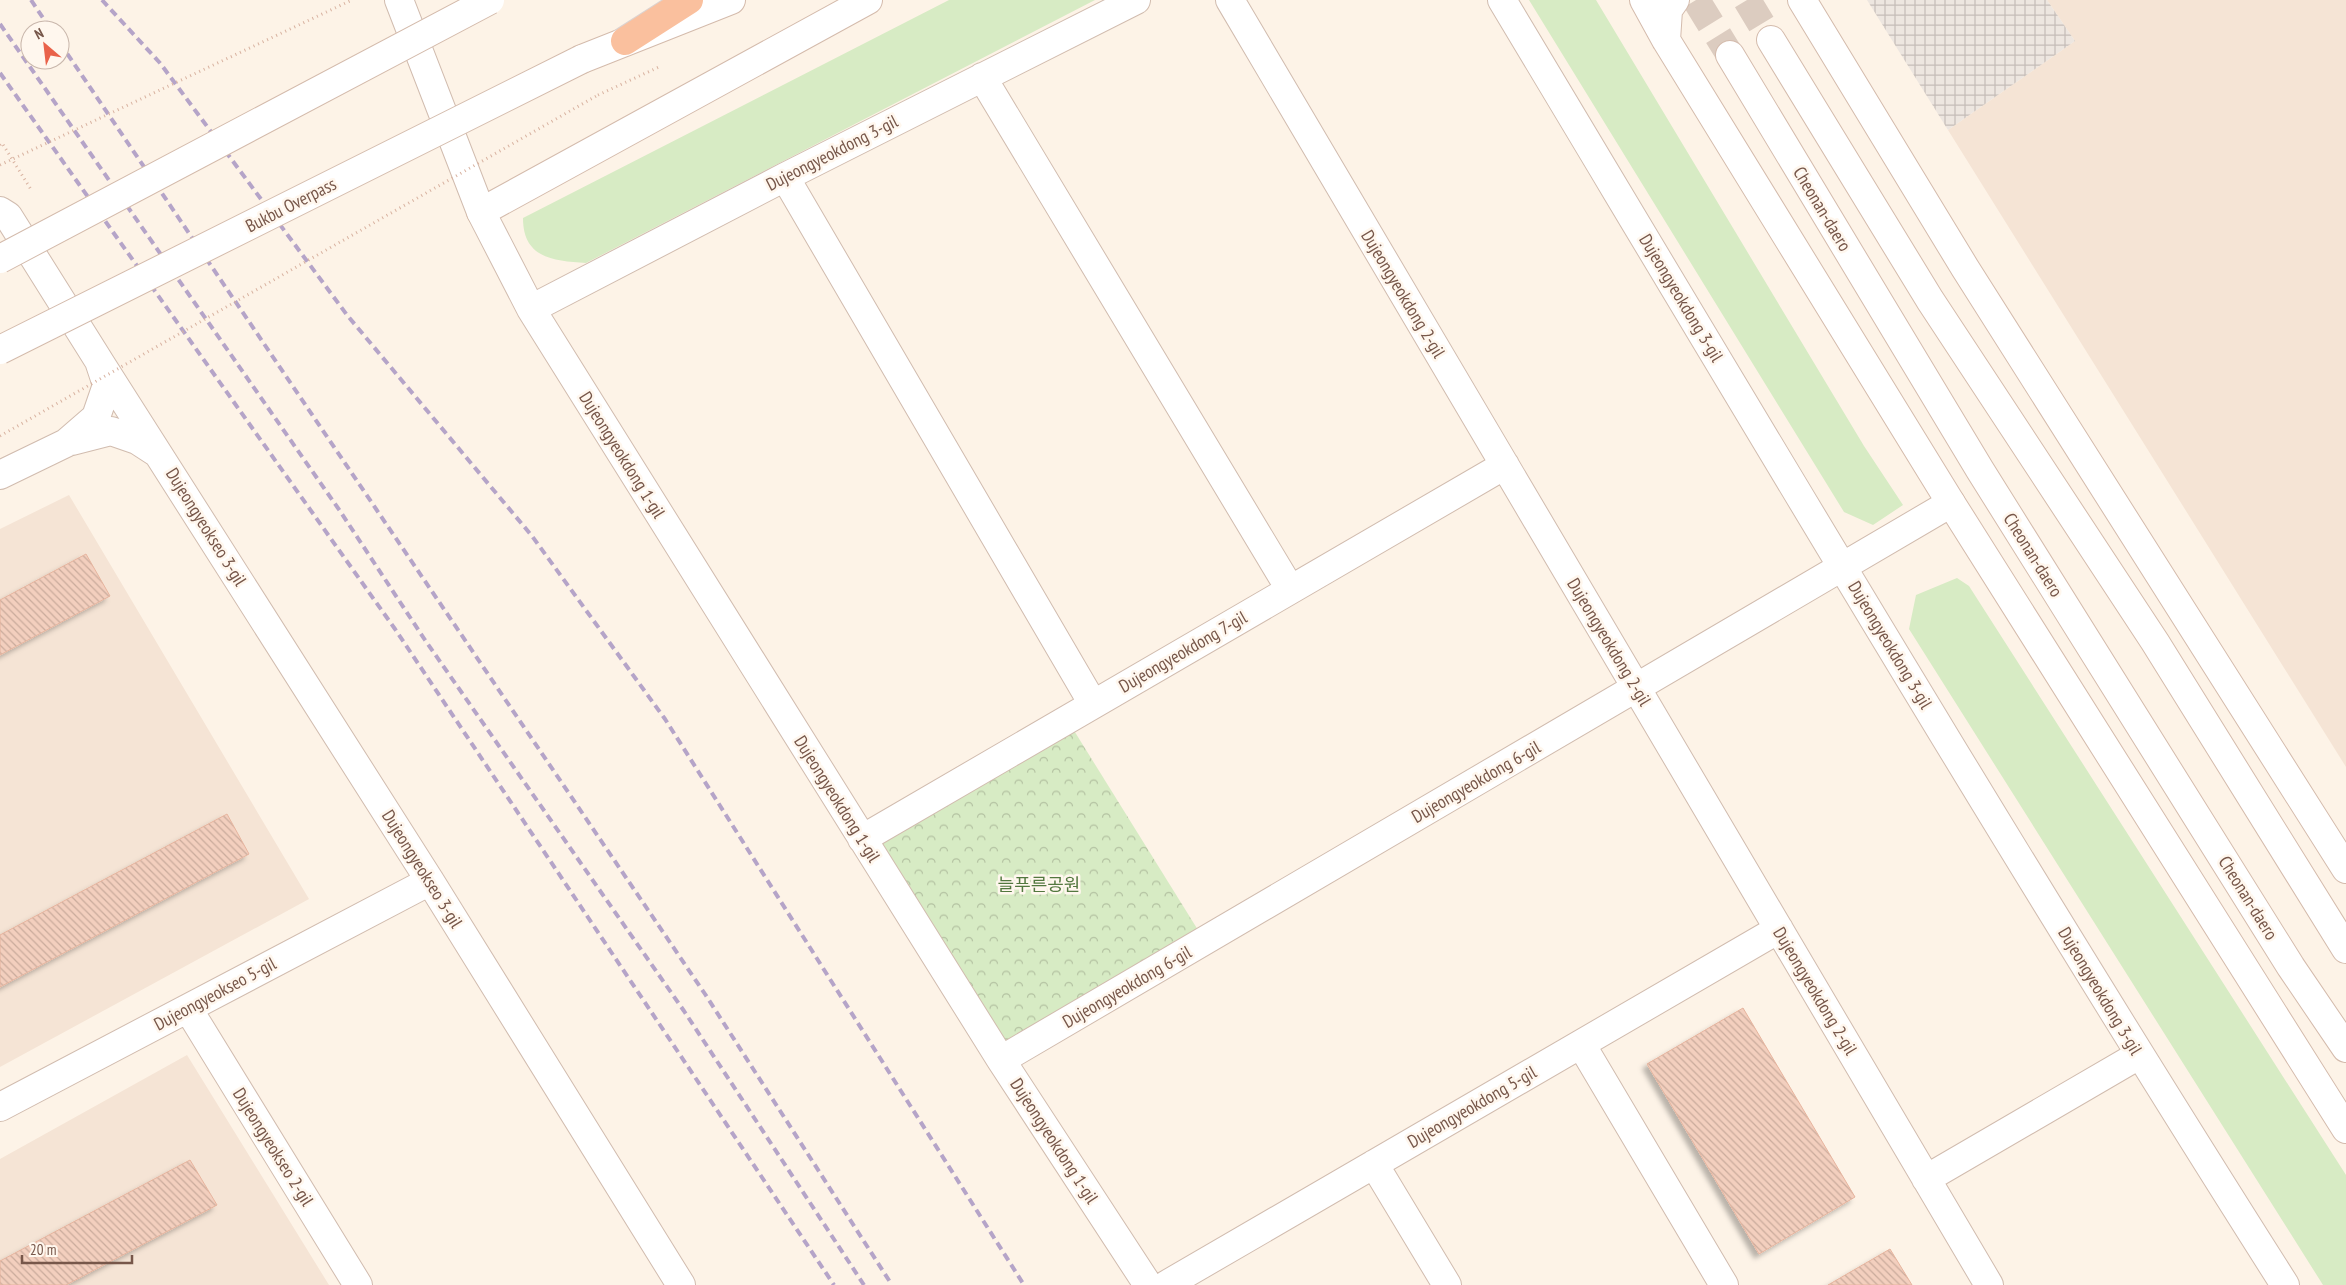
<svg xmlns="http://www.w3.org/2000/svg" width="2346" height="1285" viewBox="0 0 2346 1285" font-family="'PT Sans Narrow','Noto Sans KR',sans-serif">
<style>
.residential{fill:#f5e4d5}
.industrial{fill:url(#industrial-grid)}
.grass{fill:#d7ebc4}
.park{fill:url(#park-crowns)}
.building{fill:url(#building-back-hatch);stroke:#e6b49e;filter:url(#shadow)}
.lines{fill:none;stroke-linecap:round;stroke-linejoin:round}
.secondary-tunnel{stroke:#dcccc0;stroke-width:28;stroke-dasharray:28 14;stroke-linecap:butt}
.minor-casing{stroke:#d1bcaf;stroke-width:30}
.secondary-casing{stroke:#d4bbac;stroke-width:30}
.trunk-casing{stroke:#dcd3d0;stroke-width:30}
.path{stroke:#d8b2a0;stroke-width:3;stroke-dasharray:1 4;stroke-linecap:butt}
.minor{stroke:#fff;stroke-width:28}
.secondary{stroke:#fff;stroke-width:28}
.trunk{stroke:#fac09e;stroke-width:28}
.rail{stroke:#b5a4c8;stroke-width:4;stroke-dasharray:8 5;stroke-linecap:butt}
.secondary-bridge-casing{stroke:#d4bbac;stroke-width:30;stroke-linecap:butt}
.path-bridge{stroke:#d8b2a0;stroke-width:3;stroke-dasharray:1 4;stroke-linecap:butt}
.secondary-bridge{stroke:#fff;stroke-width:28}
.labels{text-anchor:middle;stroke-width:5;stroke-linejoin:round;paint-order:stroke}
.street-label{font-size:18px;fill:#77574a;stroke:#fff7ee}
.park-label{font-size:18px;fill:#53783f;stroke:#fff7ee}
</style>
<defs>
<pattern id="industrial-grid" width="8" height="8" patternUnits="userSpaceOnUse" patternTransform="scale(1.25)"><rect width="8" height="8" fill="#ede6e0"/><path d="M0 4h8M4 0v8" fill="none" stroke="#c5bdb8"/></pattern>
<pattern id="park-crowns" width="20" height="18" patternUnits="userSpaceOnUse" patternTransform="scale(1.25)"><rect width="20" height="18" fill="#d7ebc4"/><path d="M2 6a3 3 0 1 1 6 0M12 15a3 3 0 1 1 6 0" fill="none" stroke="#b3c1a1"/></pattern>
<pattern id="building-back-hatch" width="6" height="6" patternUnits="userSpaceOnUse" patternTransform="scale(1.25)"><rect width="6" height="6" fill="#f3cfbe"/><path d="M-1 5l2 2M0 0l6 6M5-1l2 2" fill="none" stroke="#caab9c"/></pattern>
<filter id="shadow"><feDropShadow dx="-4.5" dy="4.5" stdDeviation="2.5" flood-color="#0004"/></filter>
</defs>
<rect width="100%" height="100%" fill="#fdf3e7"/>
<!-- residential -->
<path class="residential" d="M2047,0H2346V767L1948,130L2075,41Z
M69,495L309,899L0,1067V529Z
M187,1055L329,1285H0V1159Z"/>
<!-- industrial -->
<path class="industrial" d="M1867,0H2047L2075,41L1948,130Z"/>
<!-- grass -->
<path class="grass" d="M949,0H1095L586,263C553,261 523,258 523,218Z
M1529,0H1596L1864,446L1903,505L1873,525L1844,512Z
M1957,578L1969,586L2346,1175V1285H2323L1909,629L1916,595Z"/>
<!-- park -->
<path class="park" d="M1073,729L1198,930L1006,1043L879,841Z"/>
<!-- building -->
<path class="building" d="M86,554L110,596L0,655V600Z
M227,814L249,854L0,987V935Z
M1743,1008L1855,1197L1759,1254L1647,1064Z
M190,1160L217,1205L66,1285H0V1261Z
M1890,1249L1912,1285H1828Z"/>
<g class="lines">
<!-- secondary-tunnel -->
<path class="secondary-tunnel" d="M1696,0L1730,55
M1747,0L1771,40"/>
<!-- minor casing -->
<g class="minor-casing">
<path id="minor" d="M399,0L481,212L531,309L1001,1060L1148,1285
M1230,0L1989,1285
M1502,0C1760,430 2016,862 2285,1285
M982,77L1290,589
M785,177L1093,704
M0,211L8,216L99,361L107,385L96,417L66,443L0,475
M531,309L785,177L1136,0
M99,361L430,881L681,1285
M72,441L111,431L137,440L157,453
M862,839L1505,465
M189,1008L195,1020L358,1285
M1581,1044L1724,1285
M1001,1060L1951,503
M0,1107L430,881
M1374,1164L1447,1285
M1926,1179L2139,1055
M1166,1285L1779,929"/>
</g>
<!-- secondary casing -->
<g class="secondary-casing">
<path id="secondary" d="M1644,0L1666,40L1951,503L2346,1129
M1802,0L1965,268L2346,869
M1666,40L1668,10L1675,0
M1771,40L1930,300L2155,642L2346,949
M1730,55L1980,470L2291,967L2346,1048
M582,59L731,0
M481,212L868,0"/>
</g>
<!-- trunk casing -->
<g class="trunk-casing">
<path id="trunk" d="M625,41L689,0"/>
</g>
<!-- path -->
<path class="path" d="M598,95L659,67
M0,145L2,143L32,191"/>
<!-- minor -->
<use href="#minor" class="minor"/>
<!-- secondary -->
<use href="#secondary" class="secondary"/>
<!-- trunk -->
<use href="#trunk" class="trunk"/>
<!-- rail -->
<path class="rail" d="M31,0L51,30
M102,0L160,63L347,315L532,536L665,719L1024,1285
M0,24L340,511L425,640L684,1011L864,1285
M60,43L705,994L892,1285
M0,73L395,629L834,1285"/>
<!-- secondary-bridge casing -->
<g class="secondary-bridge-casing">
<path id="secondary-bridge" d="M0,259L490,0
M0,350L582,59"/>
</g>
<!-- path-bridge -->
<path class="path-bridge" d="M0,165L352,0
M0,436L598,95"/>
<!-- secondary-bridge -->
<use href="#secondary-bridge" class="secondary-bridge"/>
</g>
<g class="labels">
<!-- street labels -->
<g class="street-label">
<text transform="translate(832 153) rotate(-27)" y="6">Dujeongyeokdong 3-gil</text>
<text transform="translate(291 205) rotate(-27)" y="6">Bukbu Overpass</text>
<text transform="translate(1822 209) rotate(59)" y="6">Cheonan-daero</text>
<text transform="translate(1403 294) rotate(59)" y="6">Dujeongyeokdong 2-gil</text>
<text transform="translate(1681 298) rotate(59)" y="6">Dujeongyeokdong 3-gil</text>
<text transform="translate(622 455) rotate(58)" y="6">Dujeongyeokdong 1-gil</text>
<text transform="translate(206 527) rotate(58)" y="6">Dujeongyeokseo 3-gil</text>
<text transform="translate(2033 555) rotate(58)" y="6">Cheonan-daero</text>
<text transform="translate(1609 642) rotate(59)" y="6">Dujeongyeokdong 2-gil</text>
<text transform="translate(1890 645) rotate(59)" y="6">Dujeongyeokdong 3-gil</text>
<text transform="translate(1183 652) rotate(-30)" y="6">Dujeongyeokdong 7-gil</text>
<text transform="translate(1476 782) rotate(-30)" y="6">Dujeongyeokdong 6-gil</text>
<text transform="translate(837 799) rotate(58)" y="6">Dujeongyeokdong 1-gil</text>
<text transform="translate(422 869) rotate(58)" y="6">Dujeongyeokseo 3-gil</text>
<text transform="translate(2248 898) rotate(58)" y="6">Cheonan-daero</text>
<text transform="translate(1127 987) rotate(-30)" y="6">Dujeongyeokdong 6-gil</text>
<text transform="translate(1815 991) rotate(59)" y="6">Dujeongyeokdong 2-gil</text>
<text transform="translate(2100 991) rotate(59)" y="6">Dujeongyeokdong 3-gil</text>
<text transform="translate(215 994) rotate(-28)" y="6">Dujeongyeokseo 5-gil</text>
<text transform="translate(1472 1107) rotate(-30)" y="6">Dujeongyeokdong 5-gil</text>
<text transform="translate(1054 1141) rotate(57)" y="6">Dujeongyeokdong 1-gil</text>
<text transform="translate(273 1147) rotate(58)" y="6">Dujeongyeokseo 2-gil</text>
</g>
<!-- park labels -->
<g class="park-label">
<text x="1039" y="891">늘푸른공원</text>
</g>
</g>
<!-- north arrow -->
<g transform="translate(45 45) rotate(332)"><circle r="24" fill="#fff7ee" stroke="#c9b7ac"/>
<path d="M0-4L9 19L0 12L-9 19Z" fill="#e9624a"/>
<text y="-8" font-size="14" font-weight="bold" text-anchor="middle" fill="#77574a">N</text>
</g>
<!-- scale -->
<path d="M22 1255v8h110v-8" fill="none" stroke="#77574a" stroke-width="2.5"/>
<text x="30" y="1255" font-size="15" fill="#77574a" stroke="#fff7ee" stroke-width="4" paint-order="stroke">20 m</text>
</svg>
